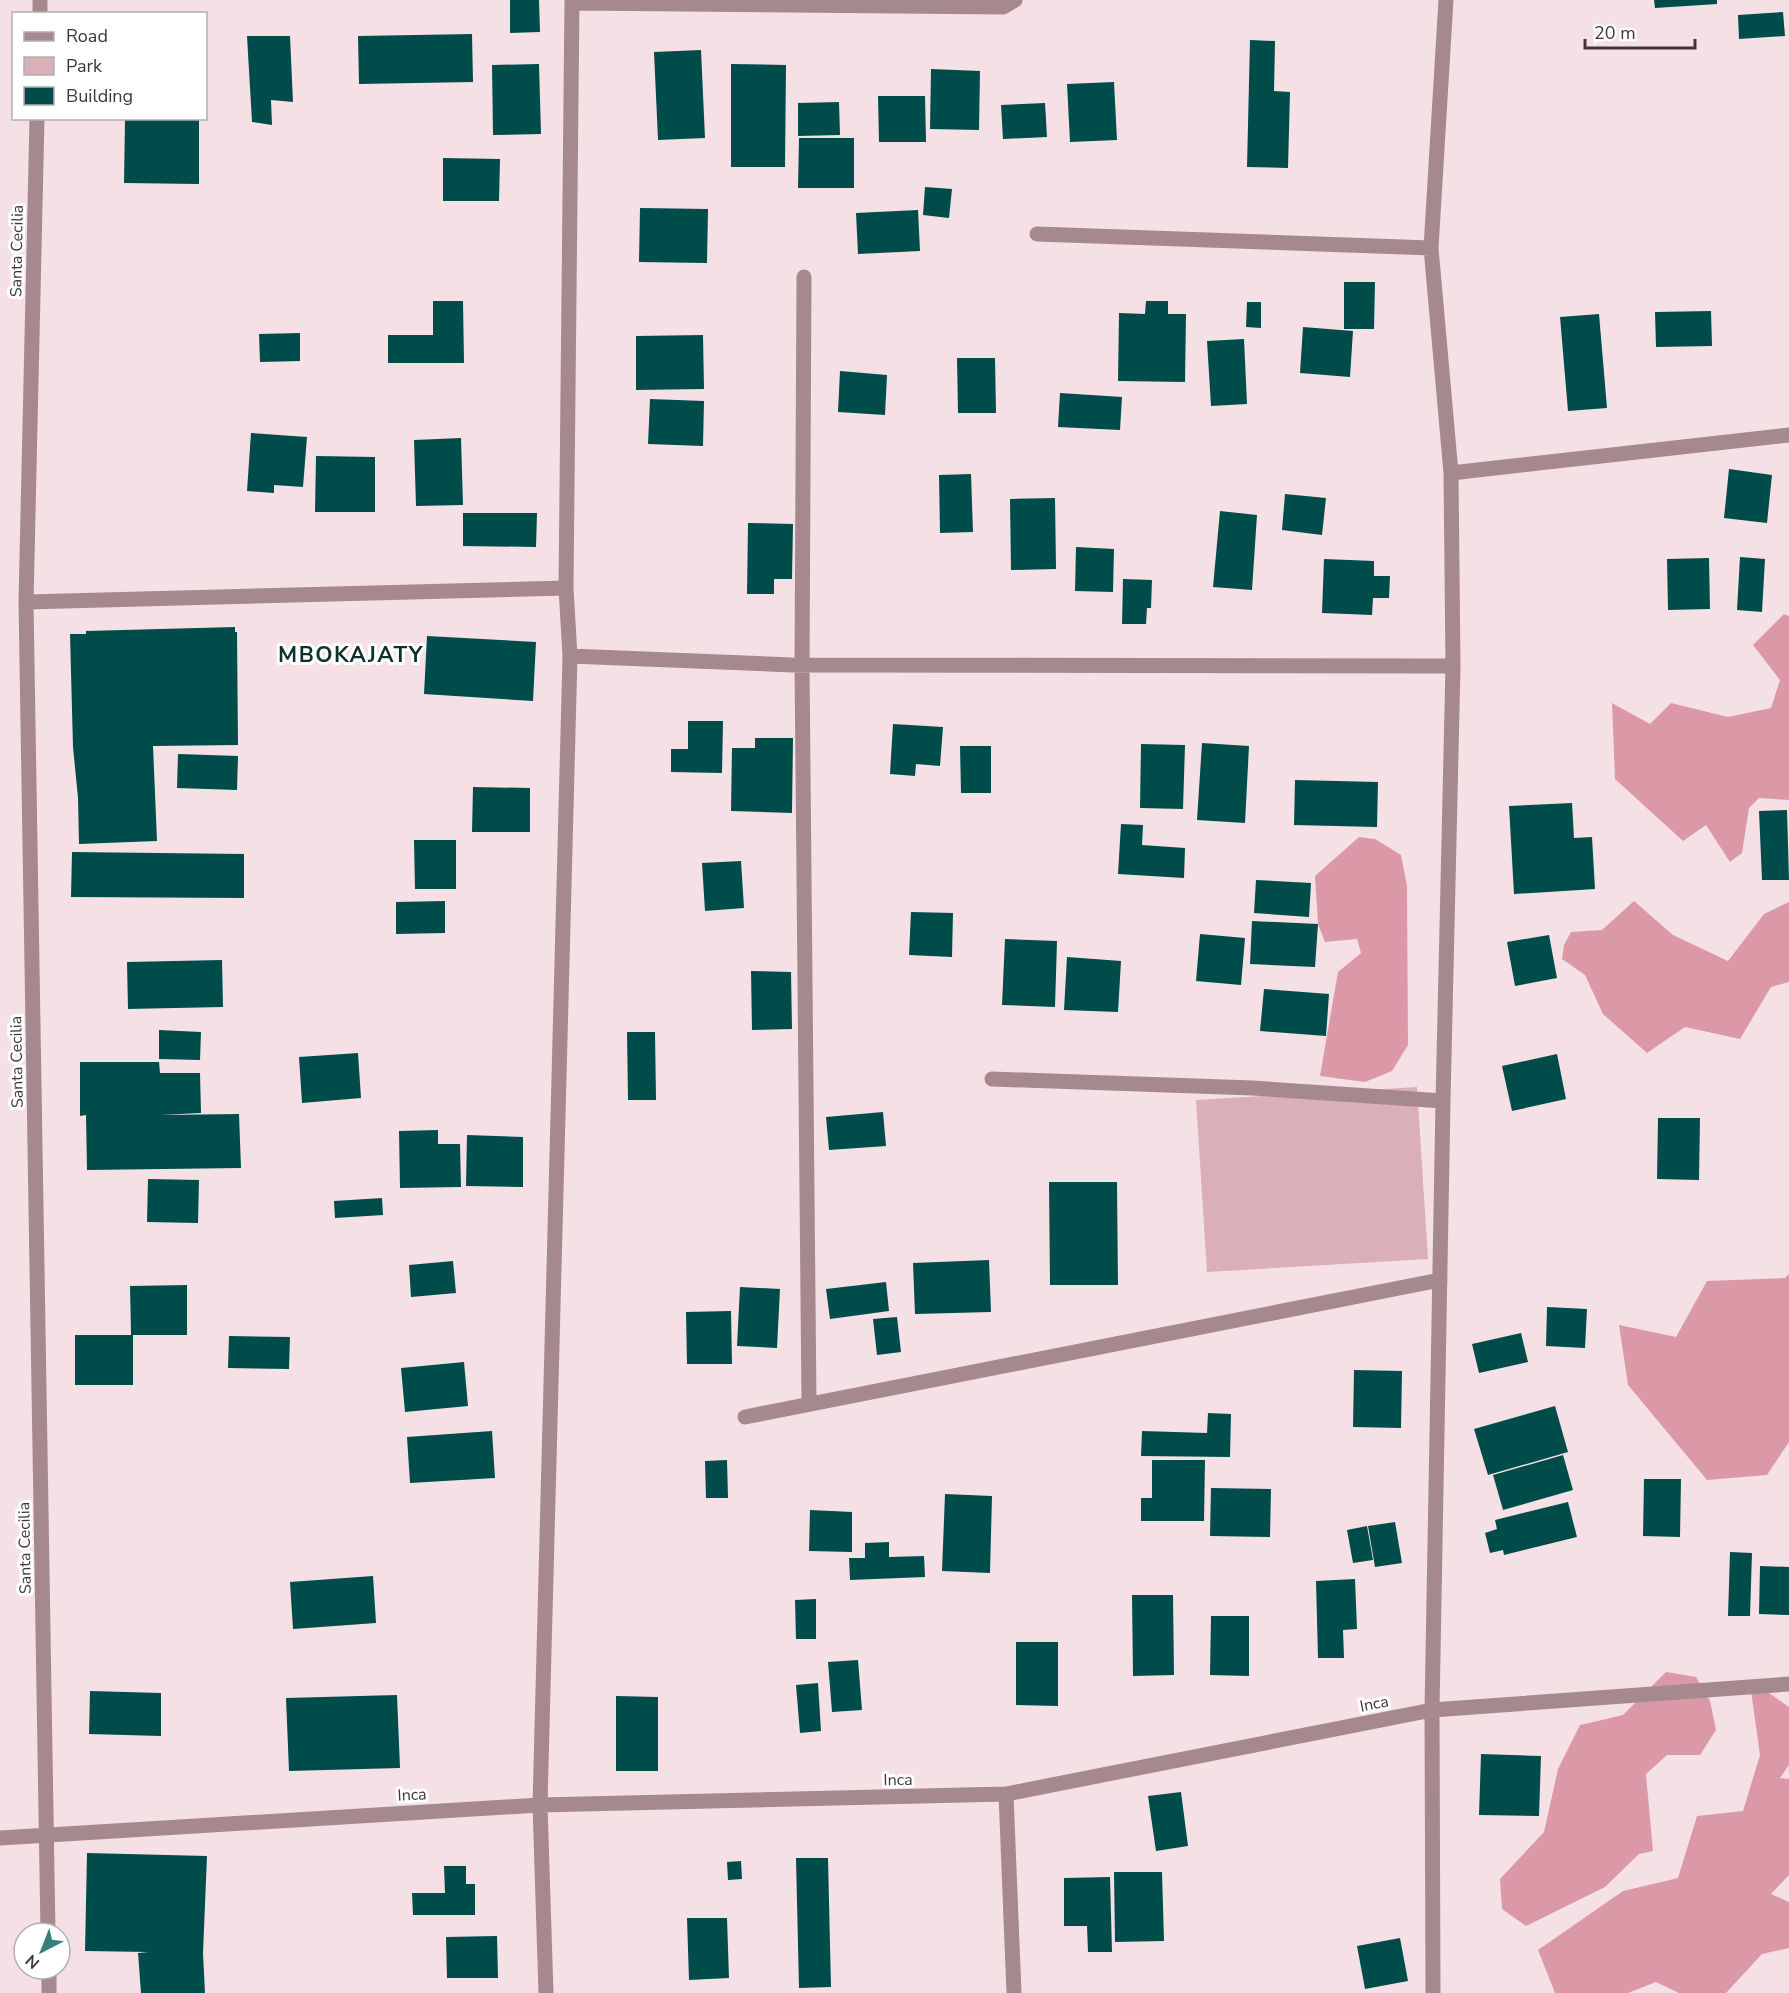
<svg xmlns="http://www.w3.org/2000/svg" width="1789" height="1993" viewBox="0 0 1789 1993" font-family="'Nunito Sans',sans-serif">
<style>
.green{fill:#daafb8}
.forest{fill:#db99a8}
.building{fill:#004c4a}
.lines{fill:none;stroke-linecap:round;stroke-linejoin:round}
.minor{stroke:#a6898f;stroke-width:15}
.labels{text-anchor:middle;stroke-width:6;stroke-linejoin:round;paint-order:stroke}
.street-label{font-size:16px;fill:#3e3638;stroke:#fff}
.district-label{font-size:22px;font-weight:bold;letter-spacing:1.5px;fill:#0e3130;stroke:#fff}
</style>
<rect width="100%" height="100%" fill="#f5e1e5"/>
<!-- green -->
<path class="green" d="M1417,1087L1428,1259L1207,1272L1196,1100Z"/>
<!-- forest -->
<path class="forest" d="M1784,614L1789,616V800L1759,798L1749,808L1742,853L1730,862L1706,825L1683,841L1615,779L1612,703L1650,724L1671,703L1728,717L1771,708L1780,680L1753,645Z
M1359,837L1375,839L1401,855L1407,886L1408,1045L1392,1071L1365,1082L1320,1076L1338,972L1361,953L1357,939L1325,942L1318,924L1315,876Z
M1634,901L1673,935L1728,961L1764,914L1789,902V982L1771,987L1740,1039L1685,1027L1647,1053L1603,1014L1585,975L1562,959L1564,945L1571,932L1602,930Z
M1789,1274V1442L1767,1475L1707,1480L1628,1385L1619,1325L1676,1337L1707,1281L1785,1278Z
M1666,1672L1696,1677L1710,1701L1716,1730L1700,1755H1667L1646,1774L1653,1851L1639,1854L1605,1887L1526,1926L1502,1909L1500,1879L1544,1832L1558,1769L1580,1725L1623,1715Z
M1751,1691H1766L1789,1707V1765L1780,1778L1789,1779V1875L1771,1894L1789,1902V1948L1762,1954L1726,1993H1679L1656,1982L1628,1993H1555L1538,1950L1623,1891L1678,1878L1697,1816L1743,1811L1760,1755Z"/>
<!-- building -->
<path class="building" d="M510,0H539L540,32L510,33Z
M1654,0H1717V4L1655,8Z
M1783,12L1785,36L1739,39L1738,15Z
M472,34L473,82L359,84L358,36Z
M247,36H290L293,102L271,100L272,125L252,122Z
M1250,40L1275,41L1274,91L1290,92L1288,168L1247,167Z
M701,50L705,138L658,140L654,52Z
M539,64L541,134L493,135L492,65Z
M731,64L786,65L785,167H731Z
M931,69L980,71L979,130L930,129Z
M1114,82L1117,140L1070,142L1067,84Z
M878,96H925L926,142H879Z
M839,102L840,135L798,136V103Z
M1045,103L1047,137L1003,139L1001,105Z
M125,120H199V184L124,183Z
M799,138H854V188H798Z
M443,158L500,159L499,201H443Z
M925,187L952,189L949,218L923,215Z
M640,208L708,209L707,263L639,262Z
M918,210L920,251L858,254L856,213Z
M1344,282H1375L1374,329H1344Z
M433,301H463L464,363H388V335H433Z
M1146,301H1168V314H1186L1185,382L1118,381L1119,313L1145,314Z
M1247,302H1261V328L1246,327Z
M1711,311L1712,346L1656,347L1655,312Z
M1599,314L1607,408L1568,411L1560,317Z
M1303,327L1353,331L1350,377L1300,373Z
M300,333V361L260,362L259,334Z
M703,335L704,389L636,390V336Z
M1244,339L1247,404L1211,406L1207,341Z
M957,358H995L996,413H958Z
M840,371L887,375L885,415L838,412Z
M1060,393L1122,397L1120,430L1058,427Z
M650,399L704,401L703,446L648,444Z
M251,433L307,437L303,487L274,485V493L247,491Z
M461,438L463,505L416,506L414,440Z
M316,456L375,457V512H315Z
M1729,469L1772,475L1767,523L1724,518Z
M971,474L973,532L940,533L939,475Z
M1285,494L1326,498L1322,535L1282,530Z
M1055,498L1056,569L1011,570L1010,499Z
M1220,511L1257,515L1252,590L1213,587Z
M463,513H537L536,547L463,546Z
M748,523L793,524L792,579H774V594H747Z
M1076,547L1114,549L1113,592L1075,591Z
M1740,557L1765,559L1762,612L1737,610Z
M1709,558L1710,609L1668,610L1667,559Z
M1324,559L1374,561V576H1390L1389,598H1373L1372,615L1322,613Z
M1123,579L1152,580L1151,608H1147L1146,624H1122Z
M235,627V632H237L238,745L153,746L157,841L79,844L78,798L73,747L70,634H86V631Z
M427,636L536,642L533,701L424,694Z
M688,721H723L722,773L671,772V749H688Z
M893,724L943,727L940,766L916,764L915,776L890,774Z
M755,738H793L792,813L731,811L732,748H755Z
M1202,743L1249,746L1245,823L1197,820Z
M1141,744L1185,745L1183,809L1140,808Z
M960,746H991V793H961Z
M178,754L238,756L237,790L177,788Z
M1295,780L1378,782L1377,827L1294,825Z
M473,787L530,788V832H472Z
M1572,803L1574,838L1592,837L1595,889L1514,894L1509,806Z
M1787,810L1789,880H1762L1759,811Z
M1121,824L1143,825L1142,845L1185,848L1184,878L1118,874Z
M414,840H456V889H415Z
M72,852L244,854V898L71,897Z
M741,861L744,908L705,911L702,863Z
M1256,880L1311,883L1309,917L1254,913Z
M445,901V933L396,934V902Z
M911,912L953,913L952,957L909,955Z
M1252,921L1318,924L1315,967L1250,964Z
M1200,934L1245,938L1241,985L1196,981Z
M1549,935L1557,978L1515,986L1507,942Z
M1005,939L1057,941L1055,1007L1002,1005Z
M1067,957L1121,961L1118,1012L1064,1010Z
M222,960L223,1007L128,1009L127,962Z
M751,971L791,972L792,1029L752,1030Z
M1264,989L1329,994L1326,1036L1260,1031Z
M159,1030L201,1032L200,1060L159,1059Z
M627,1032H655L656,1100H628Z
M358,1053L361,1098L302,1103L299,1057Z
M1557,1054L1566,1099L1512,1111L1502,1066Z
M80,1062H159L160,1073H200L201,1113L160,1115L239,1114L241,1168L87,1170L86,1115L80,1116Z
M883,1112L886,1146L829,1150L826,1117Z
M1658,1118H1700L1699,1180L1657,1179Z
M438,1130V1144H460L461,1187L400,1188L399,1131Z
M467,1135L523,1137V1187L466,1186Z
M148,1179L199,1180L198,1223L147,1222Z
M1049,1182H1117L1118,1285H1050Z
M382,1198L383,1215L335,1218L334,1201Z
M989,1260L991,1312L915,1314L913,1263Z
M453,1261L456,1293L411,1297L409,1265Z
M886,1282L889,1311L830,1319L826,1289Z
M187,1285V1335H131L130,1286Z
M740,1287L780,1289L777,1348L737,1346Z
M1547,1307L1587,1309L1585,1348L1546,1346Z
M731,1311L732,1364H687L686,1312Z
M897,1317L901,1352L877,1355L873,1319Z
M1521,1333L1528,1362L1479,1373L1472,1344Z
M75,1335H133V1385H75Z
M229,1336L290,1337L289,1369L228,1368Z
M464,1362L468,1406L405,1412L401,1368Z
M1354,1370L1402,1371L1401,1428L1353,1427Z
M1555,1406L1568,1452L1488,1475L1474,1429Z
M1208,1413L1231,1414L1230,1457L1141,1456L1142,1431L1207,1433Z
M492,1431L495,1478L410,1483L407,1437Z
M1563,1455L1573,1490L1503,1510L1493,1475Z
M727,1460L728,1498H706L705,1461Z
M1152,1460H1205L1204,1521H1141V1498H1152Z
M1644,1479H1681L1680,1537L1643,1536Z
M1211,1488L1271,1489L1270,1537L1210,1536Z
M945,1494L992,1496L990,1573L942,1571Z
M1568,1502L1577,1537L1504,1555L1503,1550L1490,1553L1485,1533L1497,1529L1495,1520Z
M810,1510L852,1512V1552L809,1551Z
M1395,1522L1402,1563L1375,1567L1368,1526Z
M1367,1526L1373,1560L1353,1563L1347,1530Z
M889,1542V1557L924,1556L925,1577L850,1580L849,1558H865V1543Z
M1730,1552L1752,1553L1750,1616H1728Z
M1760,1566L1789,1567V1615L1759,1614Z
M373,1576L376,1623L293,1629L290,1582Z
M1355,1579L1357,1629L1343,1630L1344,1658H1318L1316,1581Z
M1132,1595H1173L1174,1675L1133,1676Z
M816,1599V1639H796L795,1600Z
M1211,1616H1249V1676L1210,1675Z
M1016,1642H1058V1706L1016,1705Z
M858,1660L862,1710L832,1712L828,1662Z
M818,1683L821,1731L800,1733L796,1685Z
M90,1691L161,1693V1736L89,1734Z
M397,1695L400,1768L289,1771L286,1698Z
M616,1696L658,1697V1771H616Z
M1481,1754L1541,1756L1539,1816L1479,1815Z
M1181,1792L1188,1846L1156,1851L1148,1796Z
M87,1853L207,1856L203,1953L205,1993H141L138,1953L149,1952L85,1951Z
M796,1858H828L831,1987L799,1988Z
M741,1861L742,1879L728,1880L727,1862Z
M444,1866H466V1884H475V1915H413L412,1893H445Z
M1114,1872H1162L1164,1941L1115,1942Z
M1110,1877L1112,1952H1088L1087,1926H1064V1878Z
M687,1918H727L729,1978L689,1980Z
M497,1936L498,1978H447L446,1937Z
M1400,1938L1408,1981L1365,1989L1357,1946Z"/>
<g class="lines">
<!-- minor -->
<path class="minor" d="M572,3L1003,7L1015,0
M40,14V0
M37,118L26,602L48,1933
M1037,234L1431,248
M804,277L802,665L809,1404
M1451,473L1789,435
M26,602L566,588
M570,656L792,665L1453,666
M992,1079L1253,1088L1443,1101
M745,1417L1440,1280
M1006,1794L1014,1993
M0,1838L540,1805L1006,1794L1432,1710L1789,1684
M49,1969V1993
M546,1993L540,1805L570,656L566,588L572,0
M1433,1993L1432,1710L1443,1101L1453,666L1451,473L1431,248L1446,0"/>
</g>
<g class="labels">
<!-- street labels -->
<g class="street-label">
<text transform="translate(16 251) rotate(-89)" y="6">Santa Cecilia</text>
<text transform="translate(16 1062) rotate(-91)" y="6">Santa Cecilia</text>
<text transform="translate(24 1548) rotate(-91)" y="6">Santa Cecilia</text>
<text transform="translate(1374 1703) rotate(-11)" y="6">Inca</text>
<text transform="translate(898 1779) rotate(-1)" y="6">Inca</text>
<text transform="translate(412 1794) rotate(-3)" y="6">Inca</text>
</g>
<!-- district labels -->
<g class="district-label">
<text x="351" y="662">MBOKAJATY</text>
</g>
</g>
<!-- legend -->
<rect x="12" y="12" width="195" height="108" fill="#ffffff" stroke="#b2afaf" stroke-width="1.5"/>
<rect x="24" y="32" width="30" height="9" fill="#a6898f" stroke="#b2afaf" stroke-width="1.5"/>
<text x="66" y="42" font-size="18" fill="#3e3638">Road</text>
<rect x="24" y="57" width="30" height="18" fill="#daafb8" stroke="#b2afaf" stroke-width="1.5"/>
<text x="66" y="72" font-size="18" fill="#3e3638">Park</text>
<rect x="24" y="87" width="30" height="18" fill="#004c4a" stroke="#b2afaf" stroke-width="1.5"/>
<text x="66" y="102" font-size="18" fill="#3e3638">Building</text>
<!-- north arrow -->
<g transform="translate(42 1951) rotate(222)"><circle r="28" fill="#ffffff" stroke="#b2afaf" stroke-width="1.5"/>
<path d="M0-4.5L10 22L0 15L-10 22Z" fill="#367e7b"/>
<text y="-9" font-size="16" font-weight="bold" text-anchor="middle" fill="#3e3638">N</text>
</g>
<!-- scale -->
<path d="M1585 39v9h110v-9" fill="none" stroke="#3e3638" stroke-width="3"/>
<text x="1594" y="39" font-size="18" fill="#3e3638" stroke="#ffffff" stroke-width="4.5" paint-order="stroke">20 m</text>
</svg>
